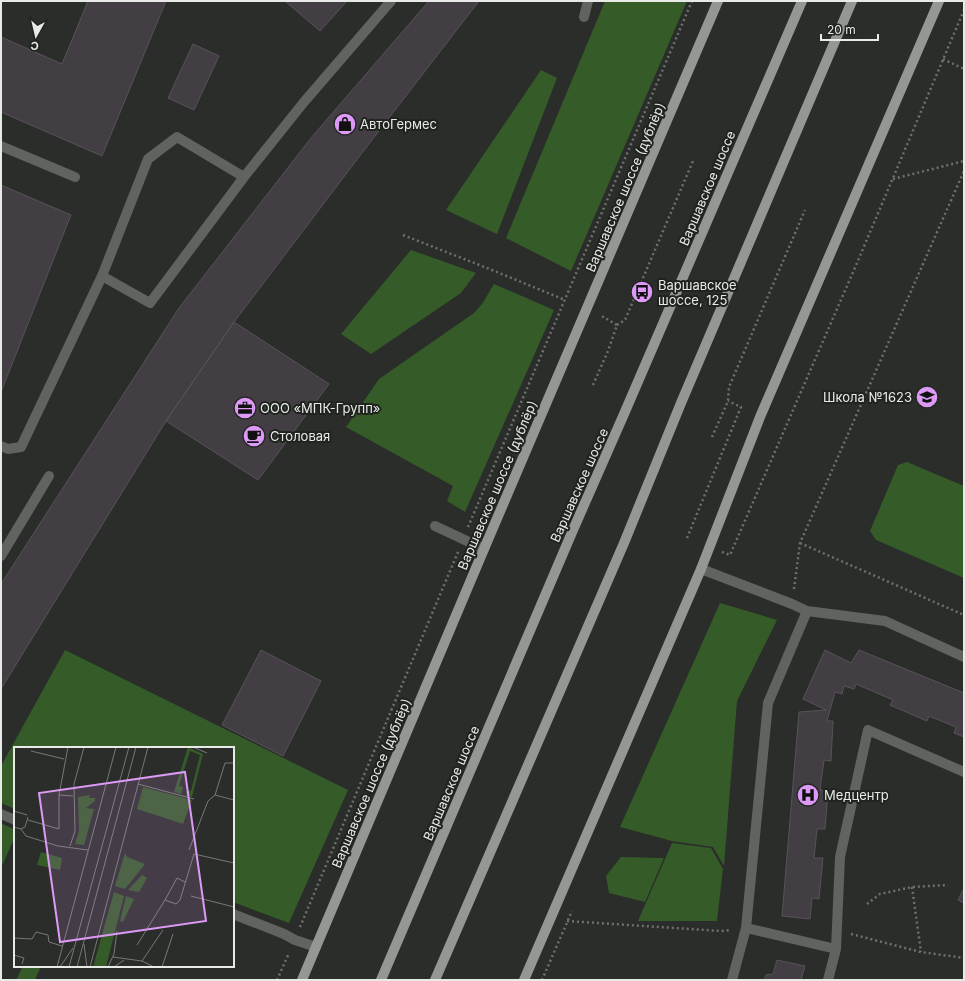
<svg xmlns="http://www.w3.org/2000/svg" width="965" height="981" viewBox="0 0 965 981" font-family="Inter,sans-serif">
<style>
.green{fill:#355b29}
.building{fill:#423e44;stroke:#575358}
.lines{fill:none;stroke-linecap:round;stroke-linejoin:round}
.path{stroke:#6e716d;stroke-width:2.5;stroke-dasharray:2 3;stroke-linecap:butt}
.minor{stroke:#616360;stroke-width:10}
.major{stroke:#949893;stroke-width:10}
.labels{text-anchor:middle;stroke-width:4;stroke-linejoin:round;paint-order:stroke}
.poi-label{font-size:13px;fill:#e7eae6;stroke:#20241f;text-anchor:start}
.street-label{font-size:13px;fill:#e7eae6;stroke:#20241f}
.inset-road{fill:none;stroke:#767975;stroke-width:1}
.view{fill:#dc99f5;fill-opacity:0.15;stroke:#dc99f5;stroke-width:2}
.inset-edge{fill:none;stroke:#e7eae6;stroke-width:2}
</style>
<rect width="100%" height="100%" fill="#2a2d29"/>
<!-- green -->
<path class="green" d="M605,1H687L571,271L506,238Z
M541,70L557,78L497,234L446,210Z
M411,250L476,273L461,293L371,354L341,334Z
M494,284L554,310L465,512L447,501L453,486L346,427L379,379L474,313L482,304Z
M907,462L964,486V578L876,540L870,531L898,465Z
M720,603L777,620L737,701L724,866L713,847L672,841L620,827Z
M65,650L348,790L289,923L233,902V748H15V809L1,803V766Z
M1,823L15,830V836L3,864L1,863Z
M672,843L711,848L723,869L717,921H638Z
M621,857L664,858L645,902L609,893L606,876Z
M23,966H41L35,980H16Z"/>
<!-- building -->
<path class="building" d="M88,1H166L102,156L1,112V37L62,64Z
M285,1H347L320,31Z
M429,1H479L365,149L234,322L166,421L1,689V584L179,308L311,138Z
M193,44L219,56L194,110L168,98Z
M1,185L71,215L1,392Z
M234,322L329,384L258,480L166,421Z
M261,650L321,681L283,756L222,725Z
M825,650L851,663L859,650L964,693V737L954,733L956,727L929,716L927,721L890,705L893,700L856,684L854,689L844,686L842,694L835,692L827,721H833L831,761L824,760L820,790L828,791L825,829H817L814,858H823L819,899L812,898L810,919L782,916L799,712L826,710L803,699Z
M964,888V903L958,900Z
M777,960L805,966L801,980H764L766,975L773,974Z"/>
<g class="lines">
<!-- path -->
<path class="path" d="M943,59L964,69
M893,179L964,161
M403,235L492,270L565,300
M617,325L625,320L693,161
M593,385L608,351L617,325L600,315
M712,437L728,401L729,387L805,210
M468,527L692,1
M687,538L741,407L728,401
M800,543L964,615
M722,552L730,555L857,263L964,10
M794,589L800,543L964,171
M912,887L921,952
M867,904L880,894L912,887L948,885
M567,921L721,931L731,930
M300,927L458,552
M851,934L921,952L964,958
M277,980L289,953
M542,980L572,911"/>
<!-- minor -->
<path class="minor" d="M584,17L588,1
M1,146L75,177
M102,276L150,303L244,177
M1,446L8,449L21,447L102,276L148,159L177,137L244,177L304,102L391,1
M435,526L484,549
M1,556L49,476
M701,569L792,604L807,611L885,621L964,657
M1,814L15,820
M233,914L284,934L295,940L316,947
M746,928L836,949L828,980
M836,949L840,857L868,730L964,772
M732,980L746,928L768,703L807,611"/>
<!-- major -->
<path class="major" d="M302,980L484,549L718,1
M381,980L573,530L624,414L802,1
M435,980L624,543L681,403L852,1
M524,980L701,569L760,417L939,1"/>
</g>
<!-- icons -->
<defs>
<g id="shop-disc" transform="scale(1.15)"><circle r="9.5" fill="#dc99f5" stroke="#20241f"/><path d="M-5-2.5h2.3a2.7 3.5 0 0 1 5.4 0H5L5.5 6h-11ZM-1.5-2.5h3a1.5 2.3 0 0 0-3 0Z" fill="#111"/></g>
<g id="bus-disc" transform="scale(1.15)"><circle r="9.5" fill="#dc99f5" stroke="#20241f"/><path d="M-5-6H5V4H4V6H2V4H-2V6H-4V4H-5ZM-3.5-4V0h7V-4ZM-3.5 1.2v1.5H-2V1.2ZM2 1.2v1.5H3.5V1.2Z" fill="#111"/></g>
<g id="school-disc" transform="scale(1.15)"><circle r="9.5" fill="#dc99f5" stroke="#20241f"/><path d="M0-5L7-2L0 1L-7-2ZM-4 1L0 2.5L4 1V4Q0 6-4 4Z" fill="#111"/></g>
<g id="office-disc" transform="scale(1.15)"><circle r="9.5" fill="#dc99f5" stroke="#20241f"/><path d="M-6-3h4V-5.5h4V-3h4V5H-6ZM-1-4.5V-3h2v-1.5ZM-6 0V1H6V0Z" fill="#111"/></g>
<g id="cafe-disc" transform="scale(1.15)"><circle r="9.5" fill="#dc99f5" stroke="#20241f"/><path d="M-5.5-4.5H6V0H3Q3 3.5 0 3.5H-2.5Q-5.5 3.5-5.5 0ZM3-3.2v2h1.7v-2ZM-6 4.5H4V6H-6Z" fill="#111"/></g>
<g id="hospital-disc" transform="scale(1.15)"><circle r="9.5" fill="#dc99f5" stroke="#20241f"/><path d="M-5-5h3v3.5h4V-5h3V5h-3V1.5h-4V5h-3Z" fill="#111"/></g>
</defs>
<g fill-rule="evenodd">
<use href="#shop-disc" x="345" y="124"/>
<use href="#bus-disc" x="642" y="292"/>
<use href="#school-disc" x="927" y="397"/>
<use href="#office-disc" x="245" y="408"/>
<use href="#cafe-disc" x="254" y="436"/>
<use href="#hospital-disc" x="808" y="795"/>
</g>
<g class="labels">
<!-- poi labels -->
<g class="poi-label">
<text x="360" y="129">АвтоГермес</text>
<text x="658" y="290">Варшавское<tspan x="658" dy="15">шоссе, 125</tspan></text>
<text x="912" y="402" text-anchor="end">Школа №1623</text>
<text x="260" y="413">ООО «МПК-Групп»</text>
<text x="270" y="441">Столовая</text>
<text x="824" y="800">Медцентр</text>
</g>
<!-- street labels -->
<g class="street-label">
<text transform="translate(625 187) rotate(-67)" y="5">Варшавское шоссе (дублёр)</text>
<text transform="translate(707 188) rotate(-67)" y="5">Варшавское шоссе</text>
<text transform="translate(497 485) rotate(-67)" y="5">Варшавское шоссе (дублёр)</text>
<text transform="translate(579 485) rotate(-66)" y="5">Варшавское шоссе</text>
<text transform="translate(371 783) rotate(-67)" y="5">Варшавское шоссе (дублёр)</text>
<text transform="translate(451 783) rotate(-67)" y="5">Варшавское шоссе</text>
</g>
</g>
<!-- overview -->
<g transform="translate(14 747)">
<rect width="220" height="220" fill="#2a2d29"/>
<path d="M174,0L189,7L178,50L172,48L173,43L177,44L186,8L176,4L165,39L169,40L167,47L160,45ZM129,40L178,53L169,77L123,62ZM76,48L75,51H81V54L72,61L80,62L70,98L61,97L65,84L64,50ZM27,105L48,111L46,123L23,118ZM111,106L113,110L131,117L111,142L101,139ZM128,128L133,131L125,145L114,143ZM100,145L110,149L92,220H79ZM112,149L120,152L109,175L106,174Z" fill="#355b29"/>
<path class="inset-road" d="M54,0L45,48L59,49M179,0L193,6M17,4L50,12M124,37L180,52M201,48L220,53M0,64L13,68M14,73L45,82V48M0,80L7,82L12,89L44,99L74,103M7,82L11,80L14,70M56,99L61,84L60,37L70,0M175,103L194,54L201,48L211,16H220M177,149L220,160M151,153L163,131L171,135M0,191L18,192L22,185L34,188L35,195L48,199M70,197L73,220M123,198L151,153L162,157L166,153L180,107L220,116M0,208L10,211L8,217M99,210L128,214L140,220M128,214L149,183M43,220L102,0M46,220L59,201M55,220L115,0M63,220L122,0M76,220L134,0M94,220L100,207L103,184M100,220L110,213M148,220L159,187"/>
<path class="view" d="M171,25L192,174L46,195L25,46Z"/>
<rect width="220" height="220" class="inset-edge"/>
</g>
<!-- border -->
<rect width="965" height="981" fill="none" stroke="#e7eae6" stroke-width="4"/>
<!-- north arrow -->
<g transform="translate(36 36) rotate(188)" stroke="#20241f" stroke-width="3" paint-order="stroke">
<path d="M0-3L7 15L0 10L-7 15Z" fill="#e7eae6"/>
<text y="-6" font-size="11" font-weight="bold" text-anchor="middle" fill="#e7eae6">С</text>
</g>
<!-- scale -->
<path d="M821 34v6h57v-6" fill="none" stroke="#e7eae6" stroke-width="2"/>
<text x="827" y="34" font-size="12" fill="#e7eae6" stroke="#20241f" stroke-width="3" paint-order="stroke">20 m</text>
</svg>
